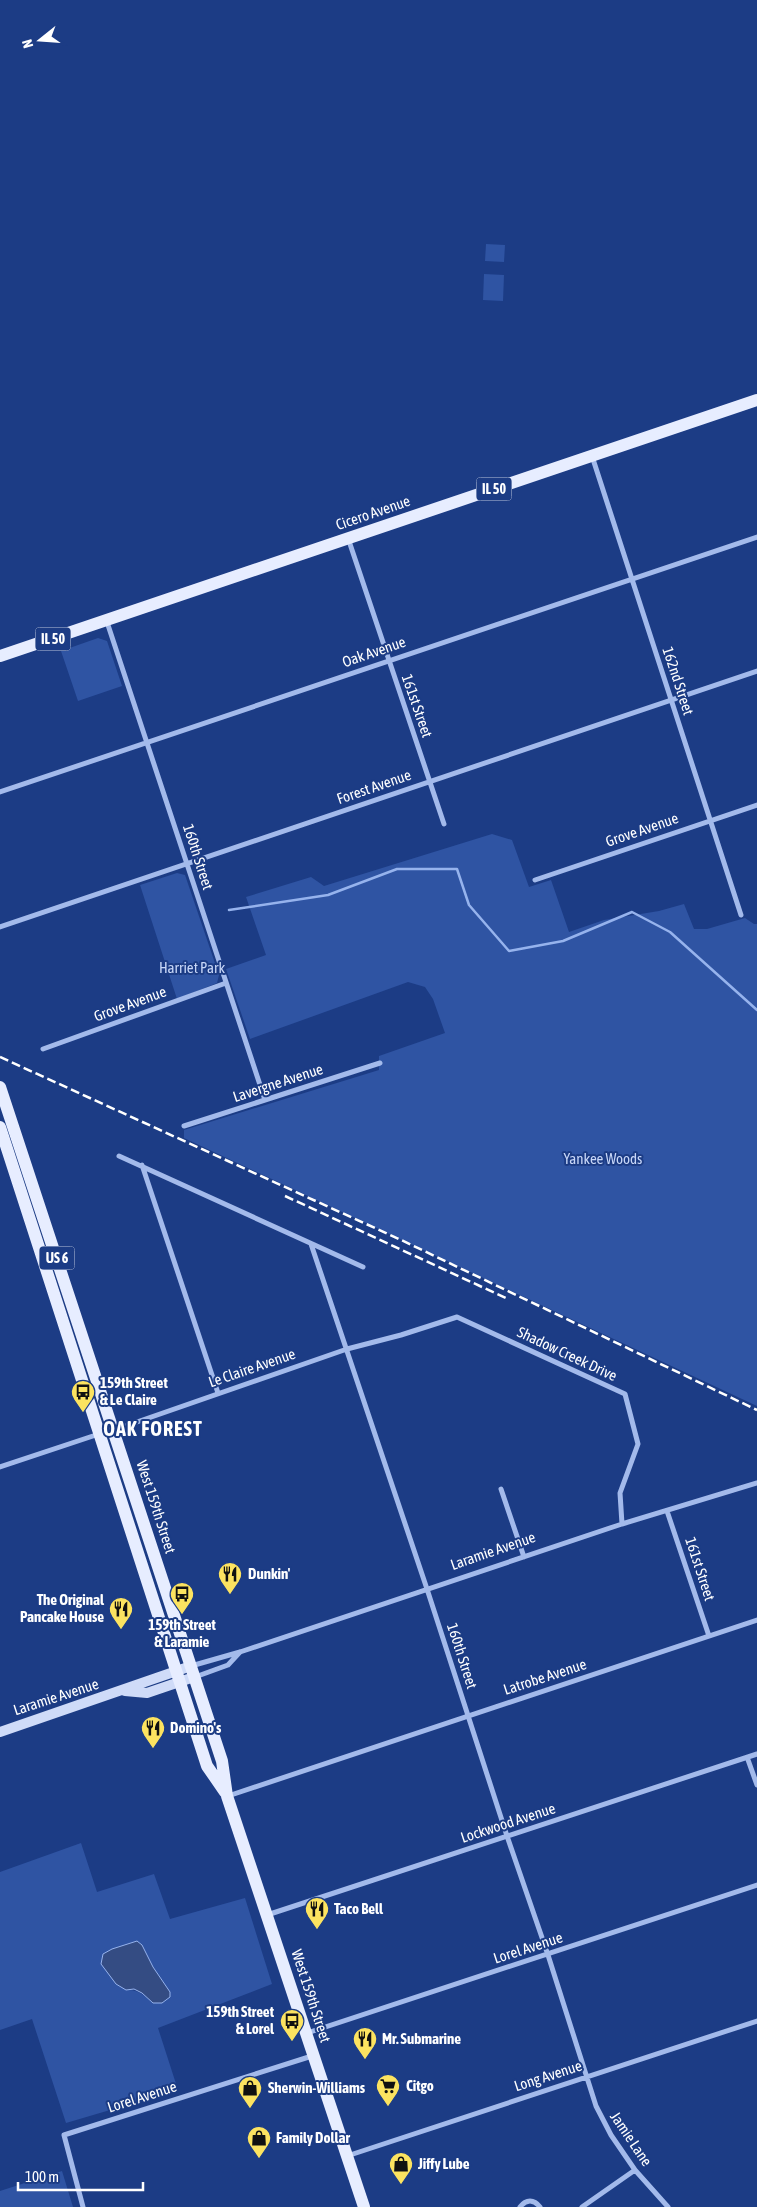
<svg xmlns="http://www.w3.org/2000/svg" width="757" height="2207" viewBox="0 0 757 2207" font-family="'Asap Condensed',sans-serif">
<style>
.green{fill:#2f54a3;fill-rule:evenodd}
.water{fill:#344c83;stroke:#96b3ed}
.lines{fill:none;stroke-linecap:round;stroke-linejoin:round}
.stream{stroke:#96b3ed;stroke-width:2.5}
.street{stroke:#a3baeb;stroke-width:5}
.secondary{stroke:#cfdbf8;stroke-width:10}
.primary{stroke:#e7edff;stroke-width:12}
.rail{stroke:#fff;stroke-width:2.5;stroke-dasharray:9 4;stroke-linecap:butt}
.labels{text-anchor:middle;stroke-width:4;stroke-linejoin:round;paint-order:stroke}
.shield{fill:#1c3c85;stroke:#bbc4da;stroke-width:1}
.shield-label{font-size:14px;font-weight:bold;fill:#fff}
.street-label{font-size:15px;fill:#fff;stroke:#1c3c85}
.park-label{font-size:15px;fill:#c8d7f8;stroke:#1c3c85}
.poi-label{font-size:15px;font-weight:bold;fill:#fff;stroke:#1c3c85;text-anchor:start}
.district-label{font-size:20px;font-weight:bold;letter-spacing:1px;fill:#fff;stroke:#1c3c85}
</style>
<rect width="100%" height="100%" fill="#1c3c85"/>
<!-- green -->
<path class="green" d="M486,244L505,245L504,262L485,261Z
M484,274L504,275L503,301L483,300Z
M98,638L107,641L122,686L78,701L61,651Z
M492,834L512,840L529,887L551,880L569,932L604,920L659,911L684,904L694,929H707L745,918L754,924H757V1406L184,1138V1130L379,1070V1056L445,1033L433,999L425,987L408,982L250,1039L226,969L266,955L246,897L311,877L324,886Z
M177,873L185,875L219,975L217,983L177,999L140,885Z
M81,1843L97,1892L154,1874L170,1919L245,1898L272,1984L158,2028L178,2090L66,2123L32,2019L0,2030V1872ZM142,1945L153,1967L170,1992V1997L153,2003C145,1996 139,1989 126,1990Z
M62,2171L73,2207H0V2191Z"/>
<!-- water -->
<path class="water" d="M137,1941L142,1945L153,1967L170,1992V1997L162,2003H153L142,1993L134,1989L126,1990L116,1984L101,1964L103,1954L112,1949Z"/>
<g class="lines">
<!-- stream -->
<path class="stream" d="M229,910L328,895L397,869H457L469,905L509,951L563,941L632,912L670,932L757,1010"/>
<!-- street -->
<path class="street" d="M592,456L741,915
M348,538L444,824
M107,622L265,1100
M0,792L757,537
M535,880L757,805
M0,927L757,671
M43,1049L226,983
M184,1126L380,1063
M119,1156L363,1267
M142,1165L218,1393
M311,1244L427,1589L507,1836L548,1955L596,2106L611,2135L635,2170L668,2207
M114,1430L347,1349L401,1335L457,1317L625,1394L638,1444L620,1493L622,1524
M0,1467L99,1434
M501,1489L524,1557
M667,1511L709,1636
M191,1666L240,1652L622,1524L757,1483
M195,1677L228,1665L240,1652
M747,1757L757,1785
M228,1796L757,1620
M267,1915L757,1754
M307,2033L757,1885
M347,2156L757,2021
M83,2207L64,2135L312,2056
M520,2207C526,2199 534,2199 540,2207
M582,2207L635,2170"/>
<!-- secondary -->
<path class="secondary" d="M125,1691L147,1693L194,1677
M0,1732L191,1666"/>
<!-- primary -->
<path class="primary" d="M0,656L757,400
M0,1087L222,1761L227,1796L364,2207
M0,1127L207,1766L225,1792"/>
<!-- rail -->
<path class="rail" d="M0,1057L399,1239L757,1410
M285,1196L508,1299"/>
</g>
<!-- icons -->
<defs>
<g id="bus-pin" transform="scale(1.25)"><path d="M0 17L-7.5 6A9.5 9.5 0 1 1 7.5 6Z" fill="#fce360" stroke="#1c3c85"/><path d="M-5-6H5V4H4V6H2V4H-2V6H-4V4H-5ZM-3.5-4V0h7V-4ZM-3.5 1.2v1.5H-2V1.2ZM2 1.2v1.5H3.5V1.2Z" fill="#111"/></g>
<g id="restaurant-pin" transform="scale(1.25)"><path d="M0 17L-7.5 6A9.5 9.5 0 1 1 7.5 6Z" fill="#fce360" stroke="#1c3c85"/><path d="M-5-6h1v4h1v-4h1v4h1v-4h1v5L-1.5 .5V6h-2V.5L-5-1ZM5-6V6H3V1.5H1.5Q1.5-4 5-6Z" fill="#111"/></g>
<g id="supermarket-pin" transform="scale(1.25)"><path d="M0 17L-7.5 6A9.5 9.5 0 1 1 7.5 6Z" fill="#fce360" stroke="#1c3c85"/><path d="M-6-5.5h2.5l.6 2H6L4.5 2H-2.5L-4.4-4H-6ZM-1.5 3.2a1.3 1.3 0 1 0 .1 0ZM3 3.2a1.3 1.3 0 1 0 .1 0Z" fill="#111"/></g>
<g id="shop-pin" transform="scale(1.25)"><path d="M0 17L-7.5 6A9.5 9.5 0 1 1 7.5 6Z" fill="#fce360" stroke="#1c3c85"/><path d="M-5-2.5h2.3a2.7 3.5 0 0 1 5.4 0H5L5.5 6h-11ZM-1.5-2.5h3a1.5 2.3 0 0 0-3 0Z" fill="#111"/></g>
</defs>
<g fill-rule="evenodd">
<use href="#bus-pin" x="83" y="1392"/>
<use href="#restaurant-pin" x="230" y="1574"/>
<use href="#bus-pin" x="182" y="1594"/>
<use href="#restaurant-pin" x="121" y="1609"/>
<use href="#restaurant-pin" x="153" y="1728"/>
<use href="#restaurant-pin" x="317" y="1909"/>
<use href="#bus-pin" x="292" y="2021"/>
<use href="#restaurant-pin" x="365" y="2039"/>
<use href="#supermarket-pin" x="388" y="2086"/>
<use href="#shop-pin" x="250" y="2088"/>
<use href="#shop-pin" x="259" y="2138"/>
<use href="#shop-pin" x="401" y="2164"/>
</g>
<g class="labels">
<!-- shield labels -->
<g class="shield">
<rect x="476.5" y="477.5" width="35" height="23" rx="4"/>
<rect x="35.5" y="627.5" width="35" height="23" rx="4"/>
<rect x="39.5" y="1246.5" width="35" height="23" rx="4"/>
</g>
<g class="shield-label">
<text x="494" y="494">IL 50</text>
<text x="53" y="644">IL 50</text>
<text x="57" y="1263">US 6</text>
</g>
<!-- street labels -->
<g class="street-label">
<text transform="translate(373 513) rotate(-19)" y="5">Cicero Avenue</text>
<text transform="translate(374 652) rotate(-19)" y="5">Oak Avenue</text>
<text transform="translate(678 681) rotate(72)" y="5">162nd Street</text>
<text transform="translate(417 706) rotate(71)" y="5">161st Street</text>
<text transform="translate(374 787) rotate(-19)" y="5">Forest Avenue</text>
<text transform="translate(642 830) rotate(-19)" y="5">Grove Avenue</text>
<text transform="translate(198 857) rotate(72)" y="5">160th Street</text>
<text transform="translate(130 1004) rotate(-20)" y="5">Grove Avenue</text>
<text transform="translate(278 1083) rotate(-18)" y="5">Lavergne Avenue</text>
<text transform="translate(567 1354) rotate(25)" y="5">Shadow Creek Drive</text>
<text transform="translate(252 1368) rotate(-19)" y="5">Le Claire Avenue</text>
<text transform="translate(156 1507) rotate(72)" y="5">West 159th Street</text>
<text transform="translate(493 1551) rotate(-19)" y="5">Laramie Avenue</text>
<text transform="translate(700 1569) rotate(72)" y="5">161st Street</text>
<text transform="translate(462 1656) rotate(72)" y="5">160th Street</text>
<text transform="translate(545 1677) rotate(-18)" y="5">Latrobe Avenue</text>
<text transform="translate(56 1697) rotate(-18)" y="5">Laramie Avenue</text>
<text transform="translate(508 1823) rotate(-18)" y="5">Lockwood Avenue</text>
<text transform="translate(528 1948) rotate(-18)" y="5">Lorel Avenue</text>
<text transform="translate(311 1996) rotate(72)" y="5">West 159th Street</text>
<text transform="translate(548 2076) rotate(-18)" y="5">Long Avenue</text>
<text transform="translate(142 2097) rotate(-18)" y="5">Lorel Avenue</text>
<text transform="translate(631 2139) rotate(56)" y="5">Jamie Lane</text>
</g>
<!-- park labels -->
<g class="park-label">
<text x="192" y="973">Harriet Park</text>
<text x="603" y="1164">Yankee Woods</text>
</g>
<!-- poi labels -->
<g class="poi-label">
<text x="100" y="1388">159th Street<tspan x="100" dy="17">&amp; Le Claire</tspan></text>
<text x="248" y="1579">Dunkin'</text>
<text x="104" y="1605" text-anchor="end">The Original<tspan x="104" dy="17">Pancake House</tspan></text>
<text x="182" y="1630" text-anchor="middle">159th Street<tspan x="182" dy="17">&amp; Laramie</tspan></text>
<text x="170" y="1733">Domino's</text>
<text x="334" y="1914">Taco Bell</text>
<text x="274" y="2017" text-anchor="end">159th Street<tspan x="274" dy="17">&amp; Lorel</tspan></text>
<text x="382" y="2044">Mr. Submarine</text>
<text x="406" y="2091">Citgo</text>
<text x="268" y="2093">Sherwin-Williams</text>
<text x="276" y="2143">Family Dollar</text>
<text x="418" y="2169">Jiffy Lube</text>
</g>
<!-- district labels -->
<g class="district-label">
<text x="153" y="1436">OAK FOREST</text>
</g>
</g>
<!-- north arrow -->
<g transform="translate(40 40) rotate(253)" stroke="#1c3c85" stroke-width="4" paint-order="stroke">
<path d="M0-4L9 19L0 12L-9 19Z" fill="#ffffff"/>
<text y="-8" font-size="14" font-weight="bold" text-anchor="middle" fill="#ffffff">N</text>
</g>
<!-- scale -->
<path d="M18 2182v8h125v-8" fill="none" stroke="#ffffff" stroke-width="2.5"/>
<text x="25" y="2182" font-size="15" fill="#ffffff" stroke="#1c3c85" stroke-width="4" paint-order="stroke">100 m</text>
</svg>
